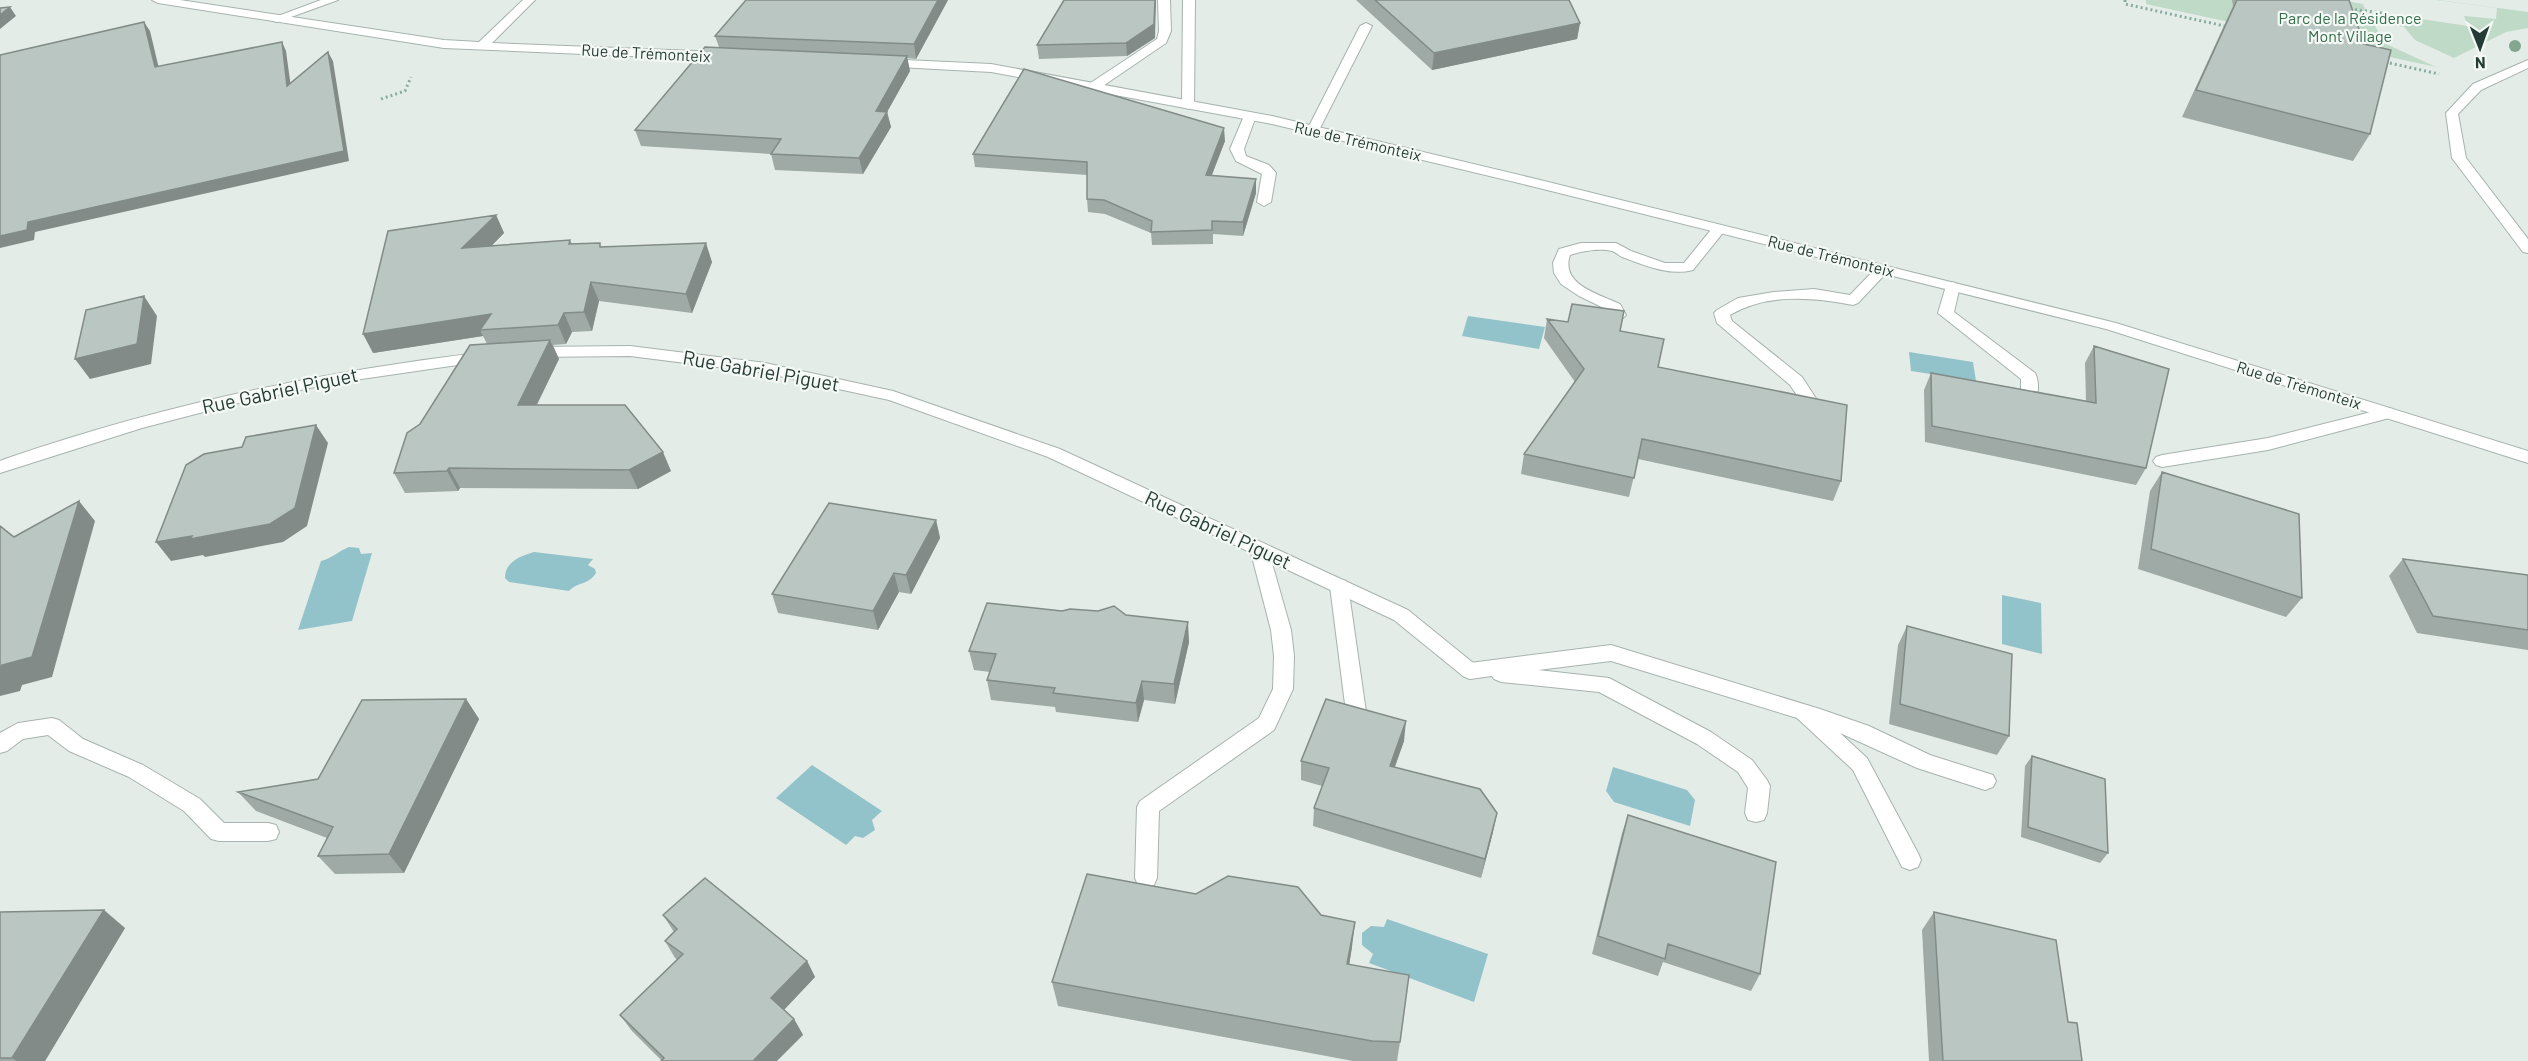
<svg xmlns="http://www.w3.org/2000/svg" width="2528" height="1061" viewBox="0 0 2528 1061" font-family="Barlow,sans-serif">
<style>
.green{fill:#bfdac6}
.water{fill:#92c3ca}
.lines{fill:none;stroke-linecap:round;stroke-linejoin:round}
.lane-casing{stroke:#a7b3af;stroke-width:2}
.street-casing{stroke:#a7b3af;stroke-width:2}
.path{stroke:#88ac9f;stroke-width:3;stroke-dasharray:2 3;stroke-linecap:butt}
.lane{fill:#fff;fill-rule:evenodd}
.street{fill:#fff;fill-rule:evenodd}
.tree{fill:#83a691}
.wall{fill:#9faaa6}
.shaded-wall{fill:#828b87}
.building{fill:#b9c6c1;stroke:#828b87;stroke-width:1.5}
.labels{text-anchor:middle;stroke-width:4.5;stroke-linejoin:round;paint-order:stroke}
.far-park-label{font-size:16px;fill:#346d49;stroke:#f4f9f6}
.far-street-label{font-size:16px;fill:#253b35;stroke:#f4f9f6}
.street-label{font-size:20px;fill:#253b35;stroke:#f4f9f6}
</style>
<rect width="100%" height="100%" fill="#e4ece8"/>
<!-- green -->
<path class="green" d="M2146,0H2340L2363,4L2369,20L2405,24L2401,16L2468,26L2464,16L2496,19L2497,8L2436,0H2439L2528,12V28L2506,32L2454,58L2415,40L2404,27L2373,22L2384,43L2436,67L2146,4Z"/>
<!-- water -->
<path class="water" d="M1468,316L1545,327L1539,349L1462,336Z
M1909,352L1973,362L1976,381L1911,371Z
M349,547L359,548L361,554L372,553L352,621L298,630L321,561C333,558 338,551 349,547Z
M534,552L593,559L588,565L595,569L596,573C589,585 577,582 569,591L509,582L505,578C505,562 520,556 534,552Z
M2002,595L2041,603L2042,654L2002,644Z
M812,765L882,811L872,820L875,830L863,838L855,836L846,845L776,798Z
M1613,767L1687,790L1695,800L1690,826L1614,802L1606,791Z
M1387,919L1488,954L1474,1002L1369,963L1373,954L1362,945V933L1371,926L1384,927Z"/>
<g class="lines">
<!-- lane casing -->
<g class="lane-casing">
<path id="lane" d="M321,0H338L280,21L276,22L270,19Z
M1158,0H1170L1171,31L1166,43L1097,90H1089V84L1157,39L1159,31Z
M1183,0H1195L1194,105L1188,109L1182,105Z
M1366,23L1372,26L1319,130L1318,133H1308L1307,130L1360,26Z
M1250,112L1256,116L1244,149L1246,156L1269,165L1276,173L1271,202L1264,206L1257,202L1262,174L1236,161L1230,149L1244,116Z
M1719,225L1726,229L1693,270C1670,276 1646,266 1625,258C1620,257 1616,252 1612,251C1600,248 1582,251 1570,255C1560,285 1599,294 1620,304L1626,315L1623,318H1613L1608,310L1579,296L1561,284L1554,273L1553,263L1559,249L1581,243H1616L1631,251L1665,263H1684L1714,226Z
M1883,265L1890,269L1858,303L1853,305C1812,297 1767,293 1730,315L1732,321L1802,377L1819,403L1817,407H1805L1790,385L1717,323L1714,313L1717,310L1738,298L1774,292L1814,289L1850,295L1878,266Z
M1953,282L1960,286L1954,312L2035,373C2039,380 2039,394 2035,401H2023L2021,397V379L1938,313L1946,286Z
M2387,408L2393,409L2395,413L2393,417L2268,450L2162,467L2156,465L2153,461L2156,457L2162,455L2268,438Z
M1259,542L1265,544L1268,549L1291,630L1294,656L1293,689L1274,730L1159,811L1157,878L1154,885L1146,888L1138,885L1135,878L1137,807L1140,801L1259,718L1273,689L1274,656L1271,630L1250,549L1253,544Z
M1339,579L1346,581L1348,586L1366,712L1363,718L1356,720L1349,718L1346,712L1330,586L1332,581Z
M1611,645L1820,709L1869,726L1930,755L1993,775L1996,781L1993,787L1985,790L1917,768L1840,733L1867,758L1918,853L1921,860L1918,867L1910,870L1902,867L1853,770L1797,718L1611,661L1538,670L1609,678L1711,732L1752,760L1767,780L1770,786L1767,813L1764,820L1756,822L1748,820L1745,813L1748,788L1738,772L1697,744L1599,692L1501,682L1494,679L1492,676L1470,679L1463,676L1460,671L1463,666L1470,663Z
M52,718L59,720L83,739L143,765L200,799L224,823H268L276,825L279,832L276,839L268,841H219L211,839L184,811L129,777L69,751L48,735L23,739L7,751L0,753V733L18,723Z"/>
</g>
<!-- street casing -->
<g class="street-casing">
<path id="street" d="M152,0H180L444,40L479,42L523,0H535L492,43L722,52L728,56L722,60L444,48L158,3Z
M884,59L991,64L1272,116L1536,179L2116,323L2528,451V463L2106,329L1535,187L1272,124L991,72L880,66L878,63Z
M2528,60V68L2481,90L2458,114L2466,158L2528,239V253L2523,252L2452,158L2446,113L2473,84Z
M630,346L765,363L893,391L1060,449L1408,610L1477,666L1480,671L1477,676L1470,679L1463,676L1394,620L1048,457L889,400L765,373L630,356L531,357L523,352L531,347Z
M486,352L492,354L494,357L492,360L334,383L234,404L142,428L0,473V461L5,459C161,405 322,371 486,352Z"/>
</g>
<!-- path -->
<path class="path" d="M2125,0V4L2229,27
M2350,9L2382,13
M2385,62L2439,74
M381,99L405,91L411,77"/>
<!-- lane -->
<use href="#lane" class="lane"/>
<!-- street -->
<use href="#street" class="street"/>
</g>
<!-- trees -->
<circle class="tree" cx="2515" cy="46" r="6"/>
<!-- wall -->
<path class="wall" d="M746,0H948L916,59L907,58L910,71L887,112L891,127L863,174L775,170L771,154L641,146L635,130L719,47L715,36Z
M1356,0H1569L1580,23L1577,39L1432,70Z
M2232,0H2349L2364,44L2370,134L2353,161L2182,117L2233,6Z
M1155,38L1127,56L1039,59L1037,45Z
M1225,141L1211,175L1256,193L1243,236L1213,234V244L1152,245L1151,233L1105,214L1088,212L1087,199V175L975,167L973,154Z
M496,215L504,233L491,246L570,240L572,244L602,247L712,262L692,313L599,301L592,331L572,332L566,344L553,345L559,359L537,405L671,471L638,489L460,488L458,491L405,493L394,473L420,424L487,344L483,336L373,353Z
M1547,319L1620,331L1658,367L1841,481L1833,501L1638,459L1629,497L1521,474L1524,454L1575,382L1544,338Z
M2094,346L2146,468L2136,485L1925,442L1924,390L1931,373L2086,401L2085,363Z
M2162,472L2302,598L2286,617L2138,569L2150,491Z
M936,520L940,538L911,594L899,592L878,630L778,613L772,594Z
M2403,559L2528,575V650L2417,633L2389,576Z
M1062,611L1126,615L1189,642L1175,704L1144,700L1138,722L1056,712L1055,707L991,700L987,680L990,672L974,670L969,651Z
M1907,626L2009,736L1997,755L1889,724L1898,645Z
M466,699L479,719L404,873L335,874L318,856L327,838L256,811L238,792L318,779Z
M1404,741L1395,767L1493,832L1481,878L1313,826L1314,808L1322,786L1301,780V761Z
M2032,756L2108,853L2100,863L2021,837L2025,766Z
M1628,815L1760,974L1751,991L1663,962L1658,976L1592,954L1622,833Z
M0,912L125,928L45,1061H0Z
M1934,912L2082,1061H1929L1922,930Z
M663,915L807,961L815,977L784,1010L794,1019L803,1035L661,1060L632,1031L620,1015L678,960L675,958L665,941L674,932Z
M1321,915L1352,947L1349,965L1400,1042L1397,1061H1353L1058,1006L1052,982Z"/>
<!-- shaded-wall -->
<path class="shaded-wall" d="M938,0H948L916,59L914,44Z
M1155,0H1156L1155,38L1127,56L1126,43Z
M10,7L16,16L0,29V15Z
M144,22L150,31L161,77L155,67Z
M1580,23L1577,39L1432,70L1434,53Z
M282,42L286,51L292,95L287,86Z
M328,52L333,61L349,161L35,232L34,240L0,248V236L28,222L344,151Z
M907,56L910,71L887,112L891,127L863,174L859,158L876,111Z
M1224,128L1225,141L1207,188L1206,175Z
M1256,179V193L1243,236V222Z
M496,215L504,233L471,267L462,248Z
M706,243L712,262L692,313L686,294Z
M591,282L599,301L592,331L584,312Z
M144,296L157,316L151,364L90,379L75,359Z
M564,313L572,332L566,344L558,325Z
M491,314L480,330L483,336L373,353L363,334Z
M550,340L559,359L527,424L518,405Z
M316,425L328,443L307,526L283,542L205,557L203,555L171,561L156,542Z
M663,452L671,471L638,489L629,470Z
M449,468L460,488L458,491L447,471Z
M79,501L95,521L52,677L22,685L20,691L0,696V672L2,665Z
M936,520L940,538L911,594L906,575Z
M894,573L899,592L878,630L873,611Z
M1188,622L1189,642L1175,704L1174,684Z
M1142,681L1144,700L1138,722L1136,703Z
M466,699L479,719L404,873L389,854Z
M1406,721L1404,741L1388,785L1390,766Z
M1497,813L1493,832L1481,878L1485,859Z
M104,910L125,928L45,1061H17L12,1058Z
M1355,922L1352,947L1345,989L1347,964Z
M807,961L815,977L780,1014L771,998Z
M794,1019L803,1035L777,1061H753Z"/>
<!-- building -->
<path class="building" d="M746,0H938L914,44L715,36Z
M1064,0H1155L1154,24L1126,43L1037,45Z
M1375,0H1569L1580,23L1434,53Z
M2237,0H2349L2364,44L2391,50L2370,134L2196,90Z
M10,7L0,15V8Z
M144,22L155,67L282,42L287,86L328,52L344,151L28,222L27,230L0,236V55Z
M705,47L907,56L876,111L887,112L859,158L771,154L781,139L635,130Z
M1024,69L1224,128L1206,175L1256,179L1243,222L1212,221V230L1151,232L1152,221L1104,200L1087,199V162L973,154Z
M496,215L462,248L570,240L569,244L600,243V247L706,243L686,294L591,282L584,312L564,313L558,325L480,330L491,314L363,334L388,231Z
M144,296L137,344L75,359L86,310Z
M1572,304L1624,311L1620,331L1664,339L1658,367L1847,405L1841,481L1642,439L1634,478L1524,454L1584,369L1547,319L1568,322Z
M550,340L518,405H625L663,452L629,470L449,468L447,471L394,473L407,433L420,424L470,345Z
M2094,346L2169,369L2146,468L1932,426L1931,373L2096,403Z
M316,425L295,508L270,524L190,539L192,536L156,542L186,465L204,454L242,447L246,437Z
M2162,472L2299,514L2302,598L2151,549Z
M79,501L32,657L2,665L0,672V526L14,537Z
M829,503L936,520L906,575L894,573L873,611L772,594Z
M2403,559L2528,575V630L2433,616Z
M987,603L1062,611L1070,609L1098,611L1114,606L1126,615L1188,622L1174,684L1142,681L1136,703L1053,693L1055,688L987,680L996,654L969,651Z
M1907,626L2012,654L2009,736L1900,704Z
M466,699L389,854L318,856L333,827L238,792L318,779L362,700Z
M1326,699L1406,721L1390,766L1480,789L1497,813L1485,859L1314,808L1329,768L1301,761Z
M2032,756L2105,779L2108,853L2028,827Z
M1628,815L1776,862L1760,974L1668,944L1665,959L1598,936Z
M1087,874L1196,894L1228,876L1298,887L1321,915L1355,922L1347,964L1409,975L1400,1042L1372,1041L1052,982Z
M705,878L807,961L771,998L794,1019L753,1061H661L664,1058L620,1015L683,954L665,941L677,929L663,915Z
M104,910L12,1058H0V912Z
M1934,912L2056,940L2068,1022L2077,1023L2082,1061H1943Z"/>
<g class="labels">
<!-- far-park labels -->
<g class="far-park-label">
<text x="2350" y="24">Parc de la Résidence<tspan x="2350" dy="18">Mont Village</tspan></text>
</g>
<!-- far-street labels -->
<g class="far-street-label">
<text transform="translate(646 53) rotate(3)" y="6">Rue de Trémonteix</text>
<text transform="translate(1358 141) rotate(13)" y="6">Rue de Trémonteix</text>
<text transform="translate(1831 256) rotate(14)" y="6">Rue de Trémonteix</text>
<text transform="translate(2299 385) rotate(17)" y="6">Rue de Trémonteix</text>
</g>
<!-- street labels -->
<g class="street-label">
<text transform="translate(761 371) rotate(10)" y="7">Rue Gabriel Piguet</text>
<text transform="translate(280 391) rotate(-12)" y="7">Rue Gabriel Piguet</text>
<text transform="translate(1218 530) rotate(25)" y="7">Rue Gabriel Piguet</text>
</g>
</g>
<!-- north arrow -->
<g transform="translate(2480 48) rotate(179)" stroke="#f4f9f6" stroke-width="4.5" paint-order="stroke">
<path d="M0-4.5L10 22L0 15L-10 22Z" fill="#253b35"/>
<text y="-9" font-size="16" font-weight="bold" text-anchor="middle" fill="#253b35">N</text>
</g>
</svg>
